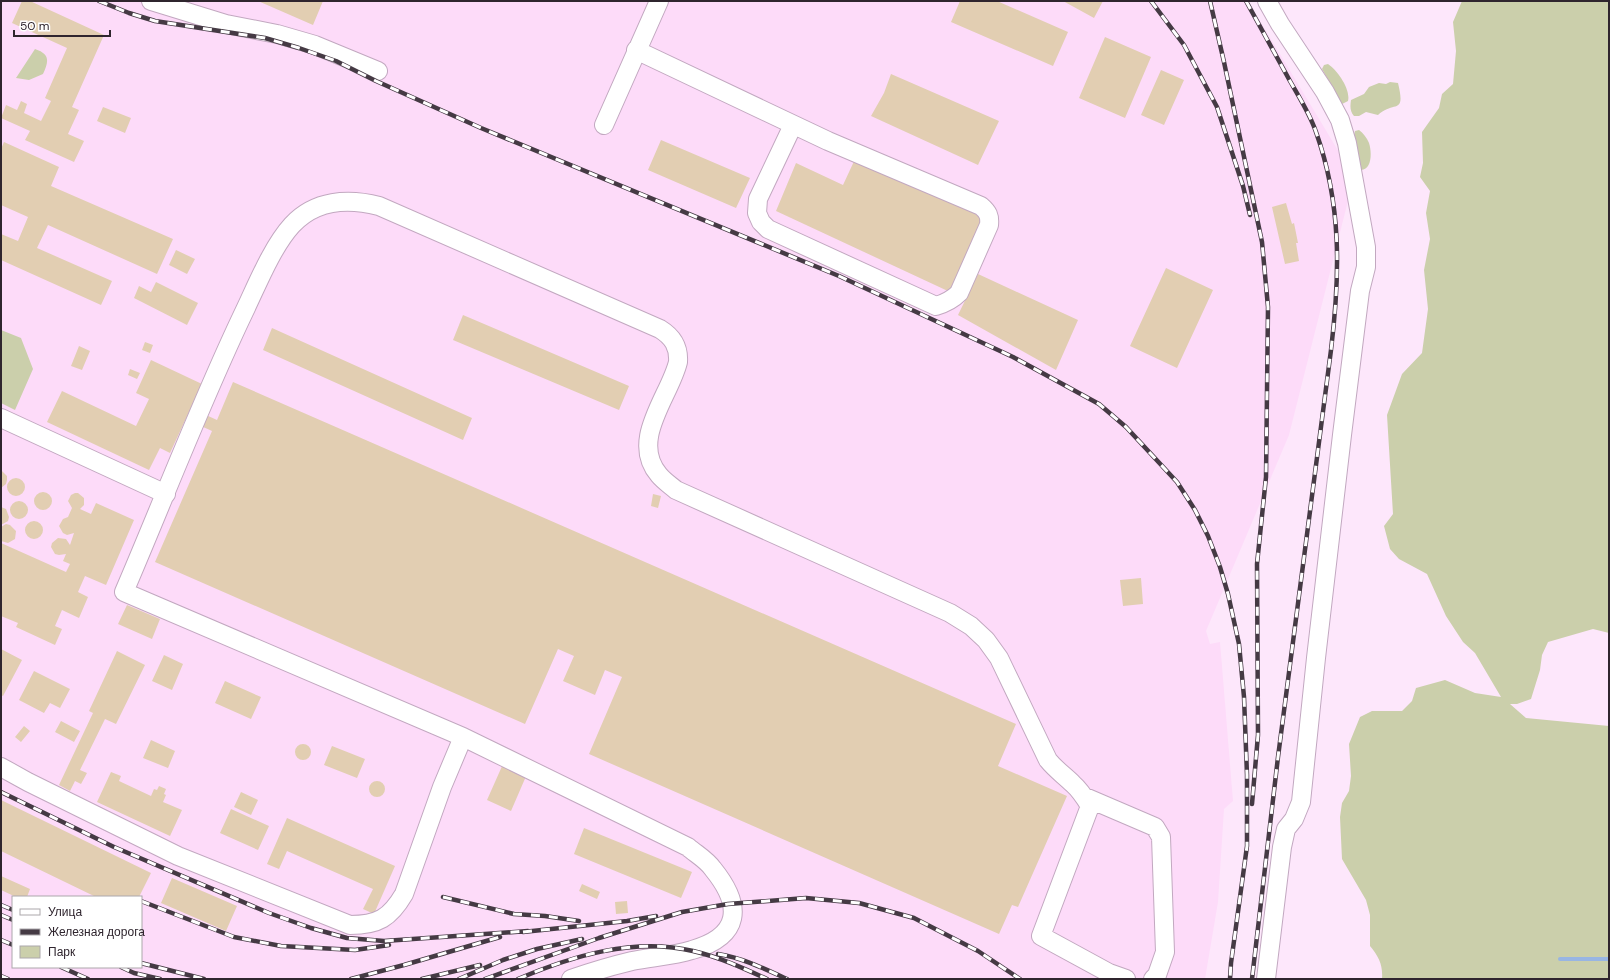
<svg xmlns="http://www.w3.org/2000/svg" width="1610" height="980" viewBox="0 0 1610 980" font-family="'DM Sans',sans-serif">
<style>
.built{fill:#fddbf9;fill-rule:evenodd}
.green{fill:#cbcfab}
.lines{fill:none;stroke-linecap:round;stroke-linejoin:round}
.stream{stroke:#98b5e3;stroke-width:4}
.building{fill:#e2ceb2}
.minor-casing{stroke:#c2a8c0;stroke-width:20}
.minor{stroke:#fff;stroke-width:18}
.rail-casing{stroke:#453a44;stroke-width:4.5}
.rail{stroke:#fff;stroke-width:3;stroke-dasharray:9;stroke-linecap:butt}
</style>
<rect width="100%" height="100%" fill="#fde7fb"/>
<!-- built -->
<path class="built" d="M1,1H1248L1354,177L1289,435L1206,631L1210,644L1220,642L1233,801L1224,809L1218,902L1205,979H1ZM13,897H141V967H13Z"/>
<!-- green -->
<path class="green" d="M1462,1H1609V633L1593,629L1548,642L1542,655L1540,670L1531,699L1517,704H1510L1526,718L1609,726V979H1382C1383,965 1379,957 1370,946V915L1366,900L1342,859L1340,817L1342,803L1349,791L1351,776L1349,744L1360,717L1372,711H1402L1412,701L1416,688L1445,680L1475,693L1501,697L1475,653L1463,642L1446,616L1427,574L1399,559L1390,549L1384,526L1393,514L1387,415L1402,374L1422,353L1428,309L1424,270L1430,239L1426,213L1430,191L1420,177L1423,163L1422,132L1439,108L1442,94L1453,84L1456,51L1453,22Z
M35,49C50,54 49,61 43,74L29,80L16,78Z
M1328,64C1337,70 1351,89 1348,101L1342,104L1322,69L1324,65Z
M1390,82L1398,83C1406,116 1394,100 1378,115L1366,112L1359,116H1354C1350,111 1350,107 1351,100L1364,94L1369,87L1379,83L1386,84Z
M1359,130C1363,133 1367,138 1369,143C1372,152 1372,170 1361,170L1354,135L1355,131Z
M1,330L21,338L33,369L15,410L1,403Z"/>
<g class="lines">
<!-- stream -->
<path class="stream" d="M1560,959H1609"/>
</g>
<!-- building -->
<path class="building" d="M22,1H30L104,35L72,107L79,110L68,134L84,141L74,162L25,140L30,131L1,118L6,105L17,110L21,101L27,104L24,113L41,121L51,101L45,98L67,48L12,23Z
M258,1H323L313,25Z
M960,1H997L1068,32L1053,66L951,22Z
M1063,1H1103L1094,18Z
M1105,37L1151,57L1125,118L1079,98Z
M1161,70L1184,80L1164,125L1141,115Z
M891,74L999,121L978,165L871,116L884,93Z
M103,107L131,118L125,133L97,121Z
M661,140L750,178L736,208L648,170Z
M4,142L59,167L51,186L173,239L157,274L48,225L37,248L112,281L101,305L1,260V234L18,241L28,217L1,205V149Z
M856,157L985,216L950,292L776,211L796,163L843,185Z
M1286,203L1292,224L1294,223L1298,243H1296L1299,261L1285,264L1272,207Z
M176,250L195,259L187,274L169,265Z
M1166,268L1213,290L1177,368L1130,346Z
M978,274L1078,320L1056,370L958,315Z
M156,282L198,303L187,325L134,298L139,286L151,292Z
M463,315L629,386L619,410L453,340Z
M272,328L472,418L463,440L263,350Z
M145,342L153,345L150,353L142,350Z
M79,346L90,351L82,370L71,366Z
M151,360L202,384L170,453L160,448L149,470L47,422L62,391L136,426L149,399L136,393Z
M130,369L140,373L137,379L128,375Z
M233,382L1016,724L998,766L1067,796L1018,907L1012,905L999,934L589,754L622,677L605,670L595,695L563,681L574,656L558,649L525,724L155,562L212,431L201,426L206,415L217,420Z
M1,470L7,476V480L6,484L1,488Z
M7 487a9 9 0 1 1 18 0a9 9 0 1 1-18 0Z
M34 501a9 9 0 1 1 18 0a9 9 0 1 1-18 0Z
M75,493H78L84,498V505L80,509L91,514L96,503L134,520L106,585L85,576L78,592L88,597L79,618L62,610L55,626L62,629L55,645L16,627L18,623L1,616V543L66,572L70,564L63,561L66,554L59,555L55,554L51,547L52,543L58,538L66,539L70,545L74,533L67,535L63,533L59,526L63,519L68,517L72,508L68,501L71,495Z
M653,494L661,496L658,508L651,506Z
M10 510a9 9 0 1 1 18 0a9 9 0 1 1-18 0Z
M1,507L6,509L9,517L8,521L1,525Z
M25 530a9 9 0 1 1 18 0a9 9 0 1 1-18 0Z
M6,524L10,525L16,531L15,539L8,543L1,541V527Z
M1141,578L1143,604L1123,606L1120,580Z
M127,605L160,619L152,639L118,624Z
M1,649L22,660L3,696L1,695Z
M117,651L145,665L116,724L105,719L80,770L87,773L81,784L75,781L70,791L59,785L93,713L89,711Z
M164,655L183,664L172,690L152,681Z
M34,671L70,689L60,708L50,703L44,713L19,700Z
M225,681L261,697L251,719L215,703Z
M61,721L80,731L74,742L55,732Z
M24,726L30,731L21,742L15,737Z
M151,740L175,751L168,768L143,758Z
M295 752a8 8 0 1 1 16 0a8 8 0 1 1-16 0Z
M332,746L365,759L357,778L324,765Z
M503,764L527,774L511,811L487,800Z
M111,772L121,776L119,781L151,796L154,789L157,790L159,786L166,789L164,794L166,795L163,802L182,810L170,836L97,802Z
M369 789a8 8 0 1 1 16 0a8 8 0 1 1-16 0Z
M241,792L258,800L251,815L234,807Z
M1,800L151,873L139,897H96L1,851Z
M231,809L269,826L258,850L220,833Z
M287,818L395,866L374,914L363,909L373,889L287,851L279,869L267,864Z
M584,828L692,872L681,898L574,854Z
M1,876L30,889L27,897H16L1,890Z
M172,878L237,906L226,931L161,903Z
M582,884L600,892L597,899L579,891Z
M627,901L628,913L616,914L615,902Z"/>
<g class="lines">
<!-- minor casing -->
<g class="minor-casing">
<path id="minor" d="M151,1L226,24L277,34L315,45L378,71
M636,50L828,141L981,206C988,212 990,216 989,225L959,293C952,300 946,303 936,306L768,229L761,222L757,213L758,199L793,125
M604,125L659,1
M1,418L166,494
M1,767L28,782L178,856L350,925C378,925 390,918 404,894L442,787L463,737
M1085,797L1155,827L1161,837L1165,952L1157,975L1153,979
M571,979C591,972 611,966 632,961C652,957 673,956 692,950C741,936 743,906 713,869C707,860 696,854 688,847L463,737L124,592C164,499 200,404 244,312C257,285 272,247 292,225C315,200 348,198 379,206L660,329C673,337 679,347 678,362C670,396 629,440 659,475C664,481 670,485 676,490L950,613L971,626L986,640L999,658L1048,760C1056,770 1064,775 1073,784C1080,790 1085,798 1090,806L1041,936L1109,973L1126,979
M1266,979L1282,847L1286,829L1294,819L1301,802L1316,658L1342,435L1360,291L1366,267V247L1347,143L1340,120L1325,92L1280,24L1267,1"/>
</g>
<!-- minor -->
<use href="#minor" class="minor"/>
<!-- rail casing -->
<g class="rail-casing">
<path id="rail" d="M99,1L129,13L155,21L265,38L299,48L336,61L376,81L481,128L839,276L1013,357L1099,404L1126,427L1177,482L1195,510L1208,536L1220,567L1228,594L1239,644L1244,697L1247,775V846L1231,963L1230,979
M1151,1L1184,45L1217,107L1243,186L1250,215
M1210,1L1224,62L1262,242L1268,307L1266,477L1257,564L1258,735L1252,804
M1246,1C1261,28 1275,54 1290,81C1299,97 1310,114 1316,132C1342,205 1340,275 1331,350L1278,757L1252,979
M1,792L114,847L269,913L311,928L347,938L384,941L528,931
M443,897L514,914L545,916L579,921
M141,901L234,937L281,946L355,950L389,945
M1,905L13,910
M1,915L13,920
M523,932L627,921L656,916
M1,940L13,945
M718,954C743,958 765,969 787,979
M141,963L204,979
M61,967L88,979
M121,967L134,973L160,979
M1,976L8,979
M351,979L404,965L500,937
M422,979L480,965
M459,979L503,960L537,949L582,939
M485,979L599,938L682,912L728,904L806,898L859,903L914,918L978,951L1020,979
M518,979C572,956 634,937 693,951C719,957 743,968 767,979"/>
</g>
<!-- rail -->
<use href="#rail" class="rail"/>
</g>
<!-- border -->
<rect width="1610" height="980" fill="none" stroke="#2f252e" stroke-width="4"/>
<!-- legend -->
<rect x="12" y="896" width="130" height="72" fill="#ffffff" stroke="#aca8ab"/>
<rect x="20" y="909" width="20" height="6" fill="#ffffff" stroke="#aca8ab"/>
<text x="48" y="916" font-size="12" fill="#2f252e">Улица</text>
<rect x="20" y="929" width="20" height="6" fill="#453a44" stroke="#aca8ab"/>
<text x="48" y="936" font-size="12" fill="#2f252e">Железная дорога</text>
<rect x="20" y="946" width="20" height="12" fill="#cbcfab" stroke="#aca8ab"/>
<text x="48" y="956" font-size="12" fill="#2f252e">Парк</text>
<!-- scale -->
<path d="M14 30v6h96v-6" fill="none" stroke="#2f252e" stroke-width="2"/>
<text x="20" y="30" font-size="12" fill="#2f252e" stroke="#ffffff" stroke-width="3" paint-order="stroke">50 m</text>
</svg>
